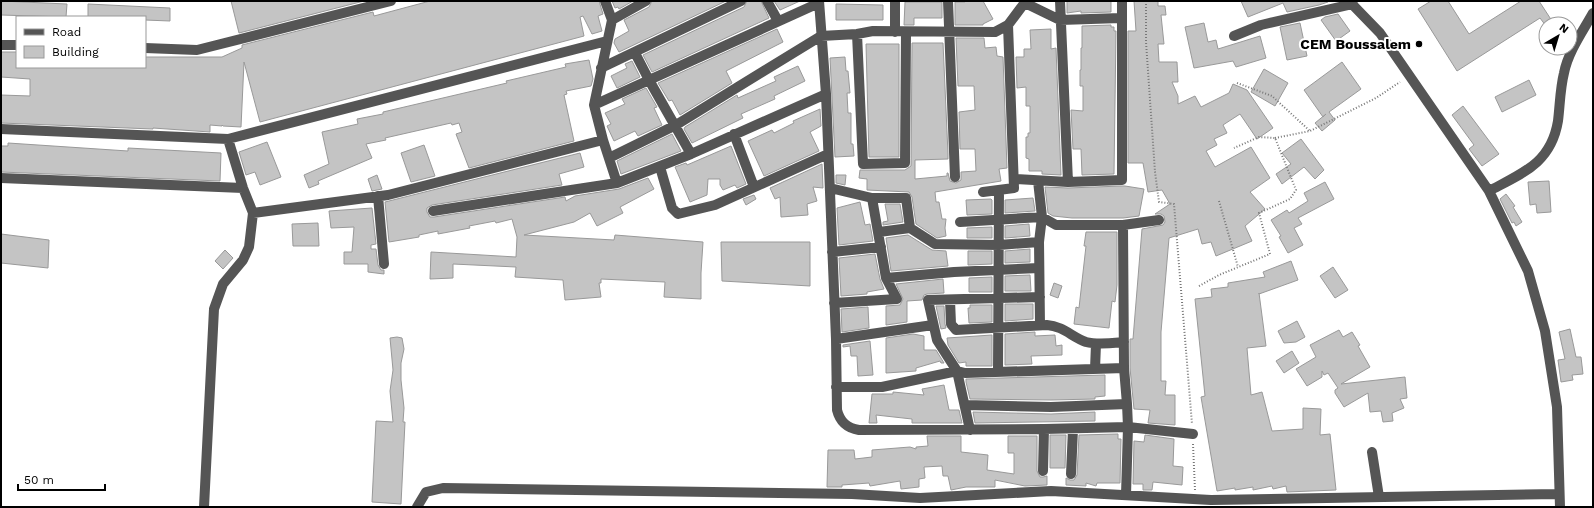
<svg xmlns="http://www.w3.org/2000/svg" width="1594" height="508" viewBox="0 0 1594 508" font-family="'Work Sans',sans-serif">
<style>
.building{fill:#c4c4c4;stroke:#999}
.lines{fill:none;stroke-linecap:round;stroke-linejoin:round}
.path{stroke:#777;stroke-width:2;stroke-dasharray:1 2;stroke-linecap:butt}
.minor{stroke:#555;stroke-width:10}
.poi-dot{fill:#000;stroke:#fff;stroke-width:1.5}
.labels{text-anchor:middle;stroke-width:4;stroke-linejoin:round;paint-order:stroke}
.poi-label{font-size:14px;font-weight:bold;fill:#000;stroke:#fff;text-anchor:end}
</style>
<rect width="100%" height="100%" fill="#fff"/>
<!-- building -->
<path class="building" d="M1,1L67,4L66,17L1,15Z
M231,1H364L239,33Z
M430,1H599L603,14L598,16L602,31L592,34L583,16L580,17L584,36L260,122L244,62L241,127L223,126L222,125V126L210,125V132L153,128V129L1,123V95L30,96V79L1,77V52H17V67H145V57H222L242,48V45L373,12L374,16Z
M612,1H633L619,9L618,7L615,8Z
M652,1H726L619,52L614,43L615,39L629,31L624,20L649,7Z
M747,1H761L769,18L652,72L643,55L744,7Z
M774,1H800L780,10Z
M965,1H983L993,19L983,24V25H955V2H965Z
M1067,1H1111V12L1081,13V11L1067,13Z
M1134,1H1158V6H1165L1166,15H1161L1164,44H1158L1159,62H1177L1178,82H1172L1178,96V104L1195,96L1201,107L1229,93L1233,84L1247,90L1273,128L1257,139L1240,114L1223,125L1227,133L1214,139L1217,145L1206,151L1215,167L1251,147L1270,178L1250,192L1265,209L1245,226L1252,241L1216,256L1211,242L1202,244L1198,229L1169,238L1161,332V381H1166L1165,395H1175V425L1148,423L1150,410L1134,409L1130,368V339H1133L1142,229L1163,225L1165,222L1164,216L1161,214H1155L1170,204L1162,190L1148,192L1143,163H1128V31H1136Z
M1241,1H1328V2L1319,5L1287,12L1283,3L1248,17Z
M1431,1H1448L1469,34L1521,1H1539L1554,24H1546V26L1540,18L1457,71L1418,9Z
M905,2H942V18H914V25H904Z
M88,4L170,8V21L145,20V17H88Z
M836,4L883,5V20H836Z
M1338,14L1350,31L1336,41L1321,20L1325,17Z
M1204,23L1208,42L1216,40L1218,49L1260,36L1266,58L1236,67L1233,61L1194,68L1185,27Z
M1300,23L1307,56L1287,60L1280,27Z
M1111,25V27H1114V31H1116L1114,174L1082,175L1081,149H1073L1071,110L1083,111V86H1080V70H1081V48H1082V26Z
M777,29L783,42L726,71L732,83L680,115L672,100L669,101L658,83Z
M1051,29V49L1056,48L1061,175L1042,174V171H1029V159L1026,158V137H1028V133H1030V106H1026V87L1017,88L1016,57H1024V49H1031L1030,30Z
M956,38H984L985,48L996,47L997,56L1003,57L1007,168L999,169L1001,181L935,192L936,202H939L942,219H946L945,228L946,236L937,238L916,224L912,197L909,192L867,190V179L859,178L860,170H905L911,166L912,43H943L948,154V159L915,160V179L947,176V173H948L950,181L956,183L961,180V172L976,171L975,149H960L959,112L975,110L974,86H958Z
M866,44H899V157H869Z
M845,57L846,71H848L850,93H847L848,113H851V144H853L854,156L835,157L830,58Z
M589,60L593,79L591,86L566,91L567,94L564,95L574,141L469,168L456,134L462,132L459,123L452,125L451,123L385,138L386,140L366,144L372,158L318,181L319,184L309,188L304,175L329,164L322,132L358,124L357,119L383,114V112L507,83L506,81L566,67L565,64Z
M632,61L640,77L617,88L611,76L627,68L625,64Z
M1342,62L1361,89L1329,112L1335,120L1322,131L1315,123L1326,114L1323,117L1304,90Z
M798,66L805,81L774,96L775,99L741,114L743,118L692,143L684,129L685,127L737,95L738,98L776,81L774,77Z
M1264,69L1288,83L1275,106L1251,92Z
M1529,80L1536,95L1502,112L1495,97Z
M646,88L657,107L654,108L662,125L638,136L635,131L614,141L607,126L611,124L605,113L625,104L622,99Z
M1463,106L1499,154L1482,166L1469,149L1474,145L1452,115Z
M820,109L821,126L810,132L819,151L764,176L748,141L772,130L774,133L794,123L793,121Z
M672,134L681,151L621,174L617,161Z
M1301,139L1324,170L1315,179L1304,167L1282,184L1276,174L1291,164L1282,153Z
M267,142L281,177L260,185L255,172L246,175L239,152Z
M8,143L128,151V148L221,153L220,181L1,172V146H8Z
M424,145L435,176L411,182L401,153Z
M731,146L746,184L737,188L735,185L723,190L720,185V179H708L707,195L690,202L675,167L686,163L687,165Z
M580,153L584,167L559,174L562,185L432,205L427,208V212L430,217H434L565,197L566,201L575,196L619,189L648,178L654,189L620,207L623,213L597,226L590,213L574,222L524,235L614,240L615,235L703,242L701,273V299L664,297L665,282L601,279V283H599L601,297L565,300L563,280L515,277L516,267L453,264V278L430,279L431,252L516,257L517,237L512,219L496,223L495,221L469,226L470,228L438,234V231L419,235V237L389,242L385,202Z
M822,164L823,188L813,187L817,201L807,204L808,215L781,217L780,197L775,199L770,188Z
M377,175L382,189L372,191L368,179Z
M836,175H846L845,185L836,183Z
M1549,181L1551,212L1537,213L1536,204L1530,205L1528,182Z
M1325,182L1334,199L1298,218L1302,224L1294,228L1303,245L1288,253L1279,237L1281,236L1271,220L1287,210L1289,213L1308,201L1304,193Z
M1122,186H1125L1144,189L1139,216L1123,218H1072L1053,216L1048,213L1045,187L1068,188Z
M1506,194L1515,206L1513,207L1522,222L1516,226L1514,222L1512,223L1500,199Z
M754,195L756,199L746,205L743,199Z
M1033,198L1035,211L1005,213V200Z
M991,199L992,200V214L967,215L966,200Z
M860,202L865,225L870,224L873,241L839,245L837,208Z
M885,204H900L903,222L883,225V222L888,221Z
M372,208L376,244L371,245V249H376L378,265L381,270H384V274L368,272V264H344V252H352L354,227L331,228L329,211Z
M318,223L319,246H293L292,224Z
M1029,224L1030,236L1005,238V226Z
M992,227V238H967V228Z
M1086,232H1117V285L1115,302L1112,301L1109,328L1074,324L1076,307L1079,308L1086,246H1084Z
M1,234L49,240L48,268L1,263Z
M908,235L932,250L946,251L948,266L891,271L886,238Z
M721,242H810V286L722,281Z
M1030,249V262L1005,263V251Z
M225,250L233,258L223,269L215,261Z
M968,251H992V264L968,265Z
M875,254L880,279L884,289L867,292V294L841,296L839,258Z
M1291,261L1298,280L1259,294V293L1266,346L1247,348L1251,395L1262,392L1272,431L1303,429V408L1321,409L1320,435L1330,434L1336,490L1287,492L1286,486L1273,489L1272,486L1253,490V487L1235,490V488L1217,491L1201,397L1205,396L1195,299L1212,297L1211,289L1228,287V283L1265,277L1263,272Z
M1333,267L1348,290L1335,298L1320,276Z
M1030,275L1031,291H1005V276Z
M992,277V292H969V278Z
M943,279L944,293L927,294L924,295L922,300L907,301V322L886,325V306L900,305L903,299L896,284Z
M1054,283L1062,286L1058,298L1050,295Z
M1005,304H1033V319L1005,321Z
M970,305H992V322L969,323L968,308H970Z
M936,306H944L945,324L946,328L941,329Z
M868,307L869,328L842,332L841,309Z
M1297,321L1305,337L1296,342L1284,343L1278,331Z
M1570,329L1576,357H1581L1583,374L1572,375L1573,380L1561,382L1558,360L1565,359L1559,332Z
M1339,330L1343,337L1352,332L1360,345L1358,346L1370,367L1341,384L1405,377L1407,398L1400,399L1404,408L1392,413L1393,421L1383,422L1381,411L1370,412L1368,393L1344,407L1335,393V390L1338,388L1328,373L1324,375L1322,371V377L1307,386L1296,369L1316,357L1310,345Z
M1035,332V336L1055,335L1056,346L1062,345V355L1031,356L1032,364L1005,365V334Z
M913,334L924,336V350H936L944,363H941L940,361L916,368V371L886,373V338Z
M992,335V366H966V362L959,363L948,345L947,338Z
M397,337L402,338L404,349L401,363V380L404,408L403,422H405L401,504L372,502L376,421L393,422L390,391L393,370L390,338Z
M870,341L873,375L858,376L857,356H851L850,346L843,347V345Z
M1292,351L1299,363L1284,373L1276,361Z
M1105,375V396L1095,397V399L1051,400L970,399L966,382V379Z
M944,385L949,410H959L962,423H912V419L876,415L877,423H869L872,394H893V392L924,395L922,389Z
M973,412L1051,414L1095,412V421L975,423Z
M1118,434V439H1121L1120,483H1097L1096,486L1086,483V486L1066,485V478L1070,480H1074L1077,475L1079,435Z
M1050,435H1066L1065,468H1050Z
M1145,435L1174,439L1173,466L1183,467L1182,485L1153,482L1152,490H1143V484H1133L1134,441L1144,442Z
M927,436H961V452L988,455L987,470L1014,474V453H1008V436H1037V471L1040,477H1043L1047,476V485L1025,486L995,480V487H966L951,490L948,476H943L942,466L924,467L925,478L919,479V487L901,489L900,481L870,486L869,483L842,485V487H827L828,450H854L855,459L872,457V450L910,447L916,449V447L928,446Z"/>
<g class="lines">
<!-- path -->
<path class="path" d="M1146,1V42L1155,172L1159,202L1174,204L1192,424
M1237,83L1272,96L1310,131
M1275,138L1310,131L1376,98L1400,82
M1219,201L1238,267
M1199,286L1219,275L1270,254L1259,213L1290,199L1296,190L1275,138L1259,137L1234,148
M1193,444L1195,490"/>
<!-- minor -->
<path class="minor" d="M767,1L778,21
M819,1L826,94L836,339L837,410C840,422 847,428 859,430L1044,429L1128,427L1193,434
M895,1V32
M948,1L955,177
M1349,1L1380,33L1489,191L1528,271L1545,331L1557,407L1560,507
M1025,3L1060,20L1121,18
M612,20L646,1
M857,34L863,164L905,163L906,33
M1234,36L1261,25L1353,4
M1,45H17
M145,48L197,50L391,1
M635,53L649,80L691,154
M601,68L741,1
M594,105L819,3
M1,129L228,139L607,41
M734,134L754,187
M609,158L676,125L821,36L857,34L873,31L995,32L1008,25L1026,1
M660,167L672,208L678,214L715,205L828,154
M1,178L243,188
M1015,179L1068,182L1060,1
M1038,181L1042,217L1039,242L1040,325
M1068,182L1122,180V1
M617,183L691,154L826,94
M830,188L872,198H906L910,228
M1489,191C1523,173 1551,163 1558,121C1560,105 1560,89 1564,73C1568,52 1583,31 1593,13
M983,192L1014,188L1008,25
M378,196L384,264
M433,211L617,183L603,140L594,105L612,20L605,1
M253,213L388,195L603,140
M960,222L1042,217L1056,225H1123L1159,220
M1123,225L1124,368L1127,404L1128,427L1126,495
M879,232L910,228L935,244L999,245L1039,242
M832,252L881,247
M886,278L954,272L1039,268
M950,300L951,324L956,330L1047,325C1063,326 1072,337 1086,342C1098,345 1112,343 1124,342
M834,303L897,299L886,278L872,198
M836,339L933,325
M1095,369L1096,344
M998,372L999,190
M836,387H882L957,371L965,373L1124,368
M965,405L1051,407L1127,404
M970,430L957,371L937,340L928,300L1040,297
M1372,452L1379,497
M1043,471L1044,429
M1071,474L1073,429
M204,507L214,309L223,284L243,260L249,247L253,213L243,188L228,139
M417,507L426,492L443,488L852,494L920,498L1051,491L1211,500L1559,494"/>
</g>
<!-- markers -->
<circle class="poi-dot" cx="1419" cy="44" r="4"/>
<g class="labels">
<!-- poi labels -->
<g class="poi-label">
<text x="1411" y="49">CEM Boussalem</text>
</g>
</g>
<!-- border -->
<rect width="1594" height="508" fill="none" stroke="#000000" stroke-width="4"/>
<!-- legend -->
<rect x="16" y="16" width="130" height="52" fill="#ffffff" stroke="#999999"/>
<rect x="24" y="29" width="20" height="6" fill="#555555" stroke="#999999"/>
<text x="52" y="36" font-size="12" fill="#000000">Road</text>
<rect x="24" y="46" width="20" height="12" fill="#c4c4c4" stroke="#999999"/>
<text x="52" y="56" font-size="12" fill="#000000">Building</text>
<!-- north arrow -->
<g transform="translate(1558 36) rotate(38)"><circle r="19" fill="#ffffff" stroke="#999999"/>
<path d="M0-3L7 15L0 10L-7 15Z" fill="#000000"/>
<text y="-6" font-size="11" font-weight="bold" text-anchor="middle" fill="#000000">N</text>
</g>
<!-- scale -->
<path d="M18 484v6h87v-6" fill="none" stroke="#000000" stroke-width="2"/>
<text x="24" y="484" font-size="12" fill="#000000" stroke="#ffffff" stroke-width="3" paint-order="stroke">50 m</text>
</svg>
